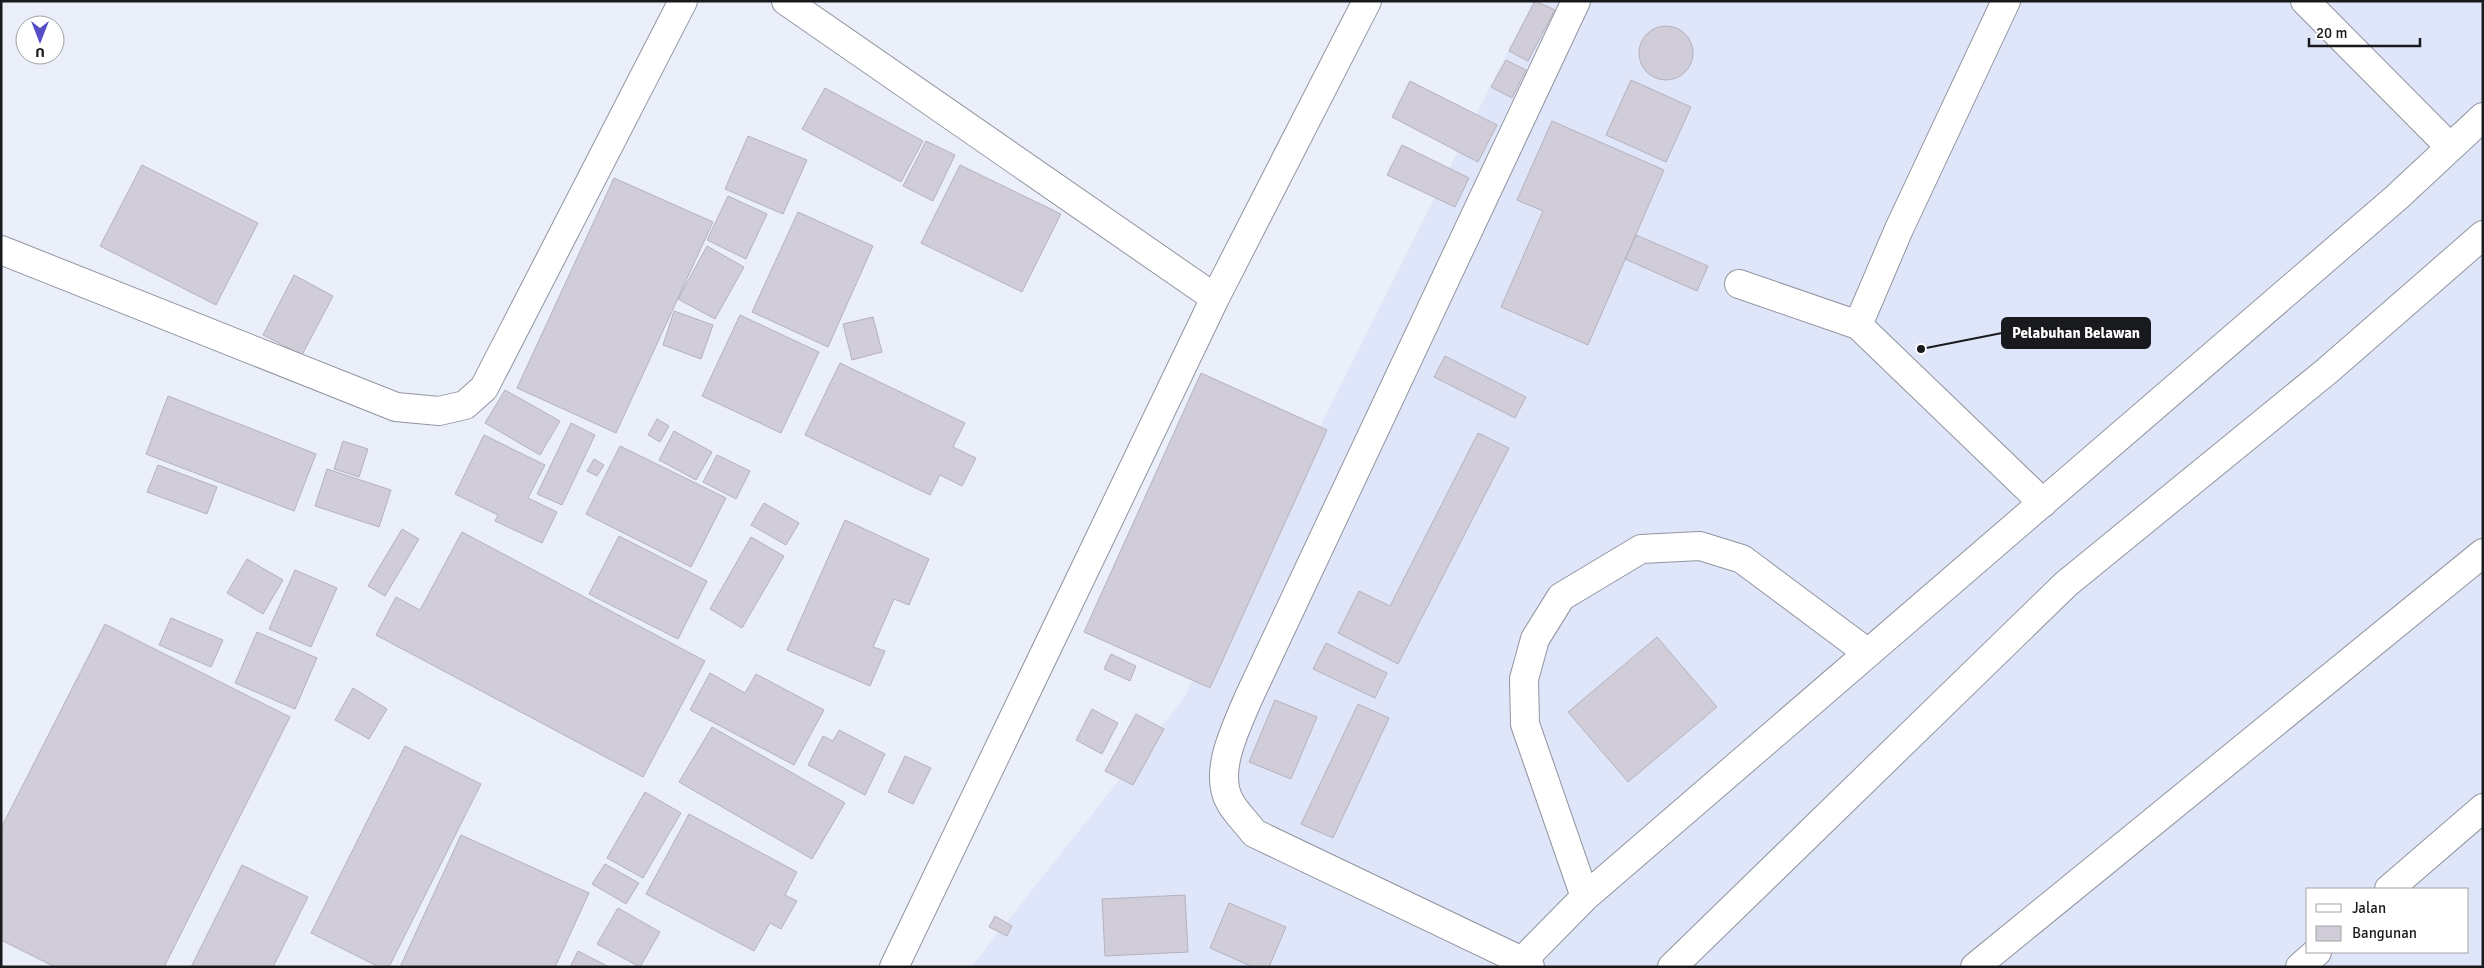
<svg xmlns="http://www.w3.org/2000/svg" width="2484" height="968" viewBox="0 0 2484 968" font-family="Signika,sans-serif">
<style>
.built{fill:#e0e6f9;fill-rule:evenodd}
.building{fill:#d0ccd8;stroke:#b5b2be}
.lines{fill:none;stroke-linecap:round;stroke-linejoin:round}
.minor-casing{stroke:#9195a0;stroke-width:30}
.minor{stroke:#fff;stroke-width:28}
.leader{fill:none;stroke:#191a1e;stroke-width:2}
.callout-dot{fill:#191a1e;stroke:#fff;stroke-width:2}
.callout{fill:#191a1e;stroke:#191a1e;stroke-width:2}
.callout-label{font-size:15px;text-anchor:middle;font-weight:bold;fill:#fff}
</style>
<rect width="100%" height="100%" fill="#eaeffa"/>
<!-- built -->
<path class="built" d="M1533,1H2483V967H971L1184,698ZM2308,889H2468V952H2308Z"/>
<!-- building -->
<path class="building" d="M1535,1L1555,10L1528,61L1509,51Z
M1639 53a27 27 0 1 1 54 0a27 27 0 1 1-54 0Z
M1506,60L1526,70L1512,98L1491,87Z
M1631,80L1691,107L1666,162L1606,135Z
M1410,81L1497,125L1478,162L1392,117Z
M825,88L923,141L901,182L802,129Z
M1552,121L1664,170L1588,345L1501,307L1543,211L1517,200Z
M748,136L807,160L783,214L725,189Z
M926,141L955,155L933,201L903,186Z
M1402,145L1469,178L1455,207L1387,175Z
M142,165L258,223L216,305L100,246Z
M960,165L1061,214L1022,292L921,243Z
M614,178L713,222L616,433L517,388Z
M728,196L767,214L746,259L707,240Z
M798,212L873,246L828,347L752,312Z
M1636,235L1708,266L1697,291L1625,259Z
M707,246L744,267L715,319L678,299Z
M294,275L333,296L302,355L263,335Z
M674,311L713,325L701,359L663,345Z
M740,315L819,352L781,433L702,396Z
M873,317L882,352L852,360L843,324Z
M1445,356L1526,397L1515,418L1434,377Z
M840,363L965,423L953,447L976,458L962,486L940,475L930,495L805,435Z
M1201,373L1327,430L1210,688L1084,632Z
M505,390L560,421L540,455L485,423Z
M168,396L316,454L294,511L146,454Z
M657,419L669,426L660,442L648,435Z
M571,423L595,435L562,505L537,494Z
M674,431L712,452L696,480L659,460Z
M1478,433L1509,448L1398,664L1338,633L1359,591L1390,606Z
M484,435L545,465L528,498L557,512L542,543L495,521L498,515L455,494Z
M343,441L368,449L359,477L334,469Z
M620,446L726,498L691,567L586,514Z
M717,455L750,471L736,499L703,482Z
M594,459L604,465L597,476L587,471Z
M158,465L217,487L207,514L147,492Z
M327,469L391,490L379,527L315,506Z
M764,503L799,523L786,545L751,525Z
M845,520L929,559L909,605L894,599L873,647L885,651L870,686L787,650Z
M402,529L419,539L385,596L368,586Z
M462,532L705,661L643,777L376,635L396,597L420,610Z
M619,536L707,581L678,639L589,594Z
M751,537L784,556L742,628L710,609Z
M247,559L283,580L263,614L227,593Z
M295,570L337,588L311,647L269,629Z
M171,618L223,640L211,667L159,645Z
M105,624L290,717L164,967H55L1,940V828Z
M257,632L317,658L295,709L235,683Z
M1657,637L1717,707L1628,782L1568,712Z
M1326,643L1387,673L1375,698L1313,669Z
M1111,654L1136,666L1130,681L1104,669Z
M710,673L745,693L756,674L824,710L794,765L690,710Z
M353,688L387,709L369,739L335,720Z
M1275,700L1317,717L1291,779L1249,762Z
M1358,704L1389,718L1333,838L1301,824Z
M1092,709L1118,723L1102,754L1076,740Z
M1136,714L1164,729L1133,785L1105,771Z
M712,727L845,803L812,859L679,782Z
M839,730L885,754L865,795L808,765L823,736L833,741Z
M405,746L481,784L389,967H379L311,933Z
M905,756L931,768L913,804L888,792Z
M645,792L681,813L643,878L607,858Z
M689,814L797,872L785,895L797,901L781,929L770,923L754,951L646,894Z
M461,835L589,893L555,967H400Z
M605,864L639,883L626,904L592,884Z
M242,865L308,897L273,967H191Z
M1185,895L1188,952L1105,956L1102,899Z
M1229,903L1286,927L1269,967H1253L1210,948Z
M618,908L660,932L640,967L597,944Z
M995,916L1012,926L1007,936L989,927Z
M578,951L609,967H570Z"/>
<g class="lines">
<!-- minor casing -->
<g class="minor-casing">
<path id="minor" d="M786,1L1215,298
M2006,1L1899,229L1858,325L2043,503
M2305,1L2449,146
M1,250L396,407L439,411L465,405L484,388L683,1
M1739,284L1858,325
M2389,889L2483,808
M1585,897L1525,724L1524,679L1535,639L1561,597L1641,549L1700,546L1742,559L1868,653
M1522,961L1254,833C1247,823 1236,813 1230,802C1213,772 1236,728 1248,699L1576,1
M894,967L1215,298L1367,1
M1530,967L1522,961L1585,897L2396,198L2483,117
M1672,967L2066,584L2327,371L2483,235
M1975,967L2483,553
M2300,967L2317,952"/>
</g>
<!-- minor -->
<use href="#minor" class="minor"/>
</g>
<!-- callouts -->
<path class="leader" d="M1921 349L2002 333"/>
<circle class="callout-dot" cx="1921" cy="349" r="5"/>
<rect class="callout" x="2002" y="318" width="148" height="30" rx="5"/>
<g class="callout-label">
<text x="2076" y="338">Pelabuhan Belawan</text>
</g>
<!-- border -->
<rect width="2484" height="968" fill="none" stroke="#191a1e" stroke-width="5"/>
<!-- legend -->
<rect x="2306" y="888" width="162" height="65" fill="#ffffff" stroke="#a3a3a5"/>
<rect x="2316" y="904" width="25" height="8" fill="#ffffff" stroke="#a3a3a5"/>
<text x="2352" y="913" font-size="15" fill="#191a1e">Jalan</text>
<rect x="2316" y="926" width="25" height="15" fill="#d0ccd8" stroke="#a3a3a5"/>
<text x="2352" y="938" font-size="15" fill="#191a1e">Bangunan</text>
<!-- north arrow -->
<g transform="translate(40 40) rotate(180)"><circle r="24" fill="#ffffff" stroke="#a3a3a5"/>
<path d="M0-4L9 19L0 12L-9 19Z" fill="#554ec6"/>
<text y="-8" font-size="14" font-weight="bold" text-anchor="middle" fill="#191a1e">U</text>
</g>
<!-- scale -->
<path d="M2309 38v8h111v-8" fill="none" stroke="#191a1e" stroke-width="2.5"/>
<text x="2316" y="38" font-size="15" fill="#191a1e" stroke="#ffffff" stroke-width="4" paint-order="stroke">20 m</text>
</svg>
